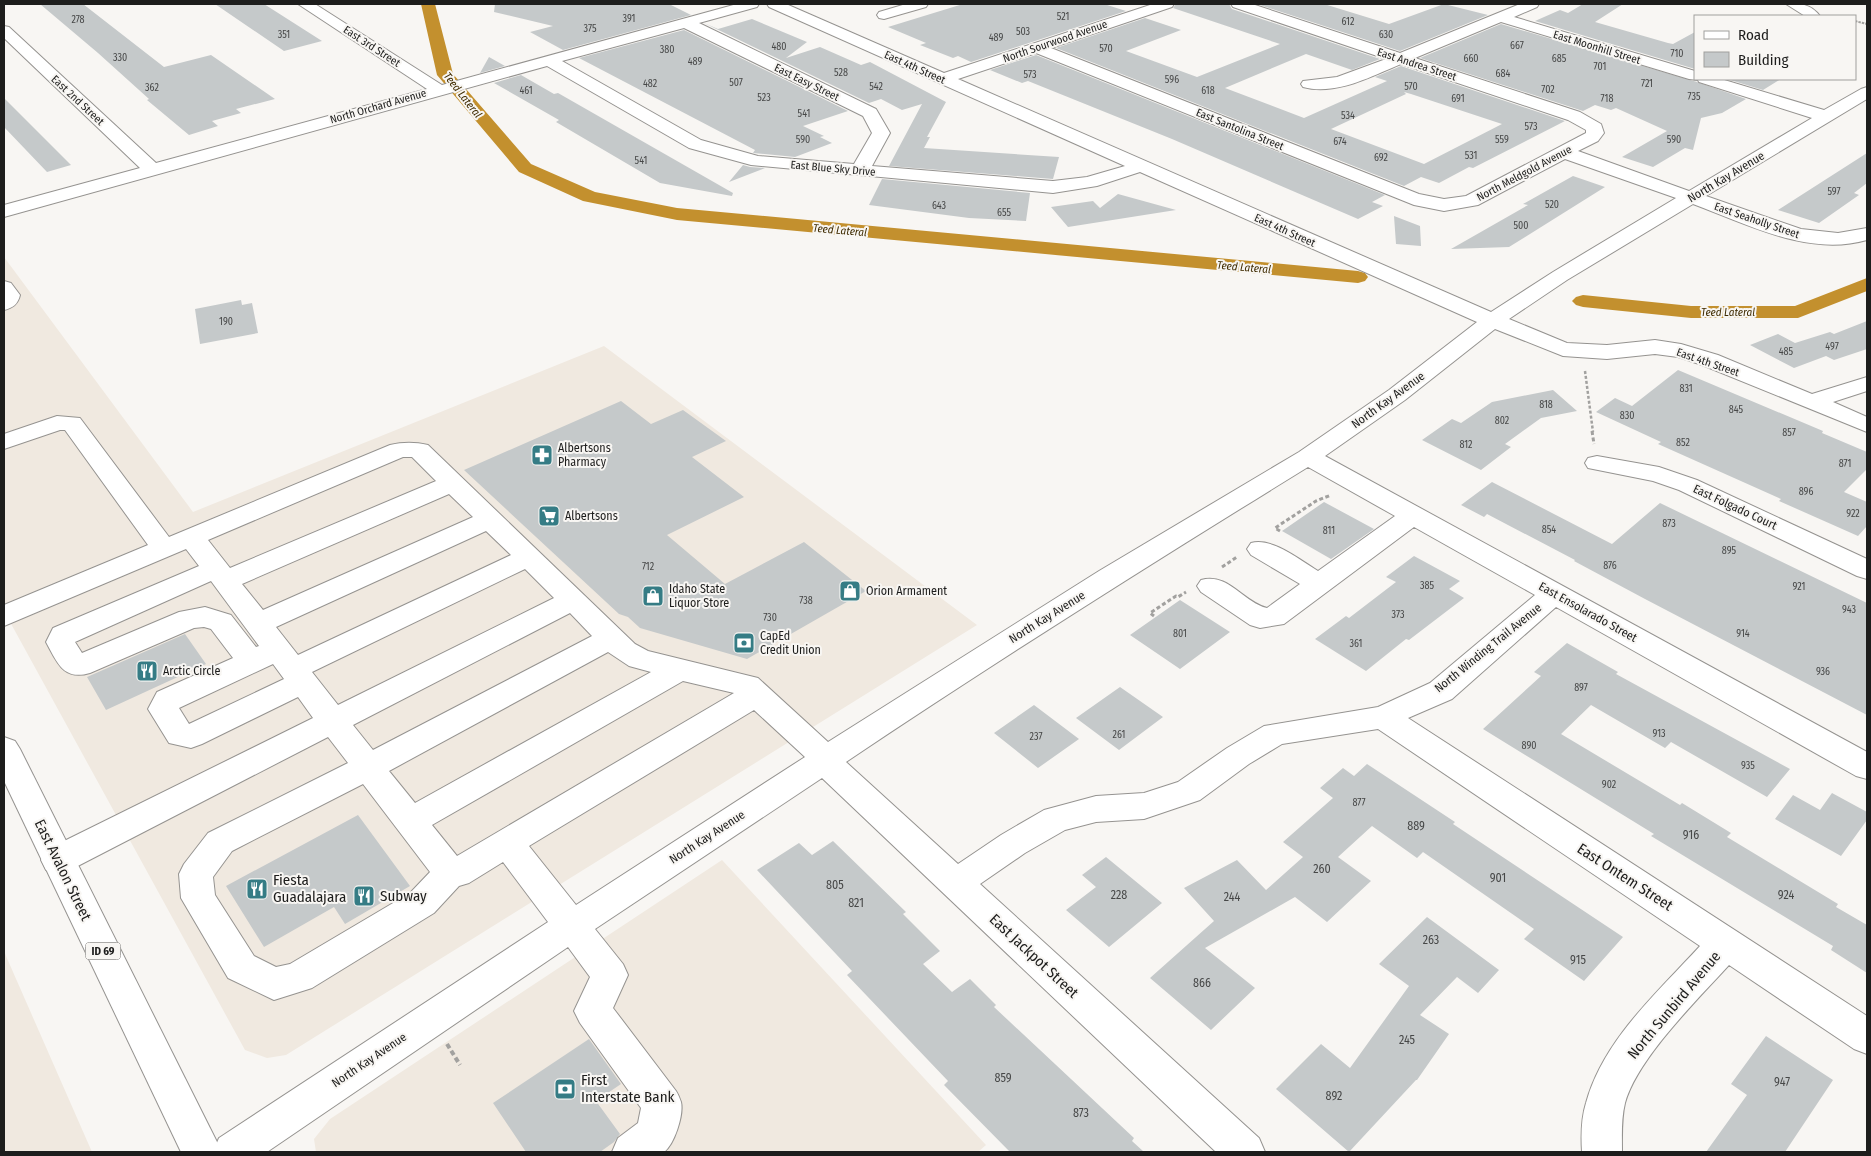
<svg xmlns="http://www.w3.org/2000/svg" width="1871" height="1156" viewBox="0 0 1871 1156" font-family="'Fira Sans Condensed',sans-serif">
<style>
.built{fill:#f0e9e0}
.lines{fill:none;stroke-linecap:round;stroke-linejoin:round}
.canal{fill:#c3902e;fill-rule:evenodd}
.building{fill:#c5c9ca;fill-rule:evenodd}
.minor-casing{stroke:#959390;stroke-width:2}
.major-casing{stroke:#959390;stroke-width:2}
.path-far3{stroke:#a2a19f;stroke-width:2;stroke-dasharray:2.5 1;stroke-linecap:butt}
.path-far2{stroke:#a2a19f;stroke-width:2.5;stroke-dasharray:3 2;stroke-linecap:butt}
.path-far1{stroke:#a2a19f;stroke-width:3;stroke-dasharray:4 2.5;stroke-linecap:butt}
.path{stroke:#a2a19f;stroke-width:4;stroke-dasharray:5 3;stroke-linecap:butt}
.minor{fill:#fff;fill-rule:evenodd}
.major{fill:#fff;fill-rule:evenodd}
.labels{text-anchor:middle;stroke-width:4;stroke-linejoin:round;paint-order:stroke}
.number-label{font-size:10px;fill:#474848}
.far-street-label{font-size:11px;fill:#1d1d1c;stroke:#f8f6f3}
.far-water-label{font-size:11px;font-style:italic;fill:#3f2b01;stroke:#f8f6f3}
.shield{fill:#f8f6f3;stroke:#5f5e5c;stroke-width:1}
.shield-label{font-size:11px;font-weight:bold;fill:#1d1d1c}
.street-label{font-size:12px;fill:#1d1d1c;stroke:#f8f6f3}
.poi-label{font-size:12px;fill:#1d1d1c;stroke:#f8f6f3;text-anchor:start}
.near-number-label{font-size:12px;fill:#474848}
.near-street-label{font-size:15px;fill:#1d1d1c;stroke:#f8f6f3}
.near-poi-label{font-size:15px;fill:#1d1d1c;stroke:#f8f6f3;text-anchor:start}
</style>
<rect width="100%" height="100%" fill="#f8f6f3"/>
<!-- built -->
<path class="built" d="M4,257L193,512L604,346L977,625L286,1055L267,1058L245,1050L4,611Z
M722,860L986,1145L978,1152H316L314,1139L330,1119Z
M4,950L6,956L92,1152H4Z"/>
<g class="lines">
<!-- canal -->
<path class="canal" d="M421,4H435L453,74L531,164L595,192L677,208L1358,271L1365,273L1368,277L1365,281L1358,283L677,220L583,201L519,172L437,75Z
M1867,278V291L1798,318H1691L1583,307L1576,305L1572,301L1576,297L1583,295L1691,306H1795Z"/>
</g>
<!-- building -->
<path class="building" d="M40,4H83L164,67L211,55L275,99L236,109L241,113L212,121L218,126L189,135L147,100L149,99L98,53Z
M215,4H264L322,41L284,51Z
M495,4H669L691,15L563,50L530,32L553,26L494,12Z
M963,4H1104L1126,11L971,62L958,56L953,58L920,45L926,43L888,27Z
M1176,4H1229L1232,9L1380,59L1352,70L1306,54L1225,88L1304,118L1387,81L1375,77L1401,66L1565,121L1473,168L1469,167L1439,183L1421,177L1404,186L1056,48L1145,18L1181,30L1126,51L1197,77L1280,44L1173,8ZM1404,92L1411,94L1502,124L1424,164L1331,129L1406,94Z
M1257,4H1324L1389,24L1444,4L1488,15L1400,51Z
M1583,4H1623L1595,22L1668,43L1673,44L1695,32V69L1535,21L1560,10L1568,13Z
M752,19L807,42L786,58L820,47L861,65L870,62L946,102L927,137H930L924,148L1059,157L1053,179L889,166L922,104L902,110L881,99L869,103L704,23L718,29Z
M1501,24L1697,82L1746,99L1722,113L1701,118L1693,150L1685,148L1653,167L1622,157L1667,131L1616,108L1611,110L1595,105L1583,111L1420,58Z
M684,30L848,111L803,126L824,136L820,137L832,143L795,157L753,153L755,150L579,58Z
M1036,55L1385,195L1372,202L1383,206L1358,219L1172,139L1028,81L1022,83L990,70Z
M489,57L505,66L480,73Z
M521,75L554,94L558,93L733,193L732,196L660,183L556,122L559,120L494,83Z
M1727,79H1781L1763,90Z
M4,98L71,165L47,172L4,127Z
M1867,153V183L1854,193L1859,195L1819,223L1778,210Z
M743,165L750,167L765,168L729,182Z
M1573,176L1605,187L1509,247L1451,249L1528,205L1523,204Z
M882,179L1030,193L1026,221L969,218L869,205Z
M1118,194L1176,210L1068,227L1051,207L1093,201L1100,208Z
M1394,216L1420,226L1421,246L1396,244Z
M241,300L242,305L252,303L258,333L200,344L195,309Z
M1867,321V349L1834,360L1826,356L1794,368L1750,345L1778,334L1795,343L1830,332L1834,334Z
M1678,370L1823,431L1822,433L1867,452V469L1844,492L1867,502V526L1858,536L1779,501L1781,499L1658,444L1661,442L1596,412L1615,398L1632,406Z
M1553,390L1577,411L1541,418L1505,444L1511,447L1481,470L1422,440L1452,419L1461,423L1492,402Z
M621,401L651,424L683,410L726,441L692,457L744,497L667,535L725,584L804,542L866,591L747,659L640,628L628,617L619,614L464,470Z
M1492,482L1612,544L1660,503L1867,603V715L1645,599L1574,561L1575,560L1487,514L1484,517L1461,505Z
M1324,502L1374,529L1331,559L1282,531Z
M1414,556L1460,581L1449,589L1464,598L1409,640L1406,639L1366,671L1315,639L1346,616L1349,618L1396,582L1386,577Z
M1180,600L1230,632L1180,669L1130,635Z
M185,634L206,664L106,710L87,677Z
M1567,643L1618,672L1616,674L1790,769L1767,797L1671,742L1665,748L1591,705L1561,734L1680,805L1682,803L1731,833L1727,837L1838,904L1836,907L1867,925V973L1831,950L1833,946L1651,836L1654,834L1483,729L1541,676L1534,672Z
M1120,687L1163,717L1119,750L1076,718Z
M1034,705L1079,739L1038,768L994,733Z
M1367,764L1455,822L1453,824L1623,937L1584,981L1524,939L1534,929L1423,852L1417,858L1372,826L1338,857L1371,881L1327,922L1295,897L1205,948L1255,988L1211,1030L1150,978L1214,921L1184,888L1237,860L1266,890L1303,857L1283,842L1333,798L1320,788L1343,768L1354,776Z
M1832,793L1867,812V820L1841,856L1775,819L1793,795L1820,810Z
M358,815L410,886L345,924L334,907L264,947L226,886Z
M833,841L906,912L903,914L940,951L923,964L952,992L970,979L996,1005L994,1007L1134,1138L1132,1141L1144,1152H1010L944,1085L948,1081L847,975L852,971L757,870L799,843L812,855Z
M1106,857L1162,903L1109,947L1066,910L1096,887L1082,875Z
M1427,917L1499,970L1478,993L1457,977L1420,1015L1449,1034L1417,1080H1416L1349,1152L1276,1089L1321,1044L1350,1068L1409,986L1379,964Z
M1766,1036L1833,1080L1785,1152H1706L1747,1095L1731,1084Z
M589,1039L621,1084L596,1101L620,1134L614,1142L600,1152H526L493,1103Z"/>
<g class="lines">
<!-- minor casing -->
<g class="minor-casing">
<path id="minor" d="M298,4H315L442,85L737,4H759L757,7L699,23L876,109L890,133L872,166L1053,181L1087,177L1125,166L769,7L767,4H786L944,73L1153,4H1174L1172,7L1051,48L1419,194L1444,199L1466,196L1586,133V130L1568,120L1401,64C1372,76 1336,96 1303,87L1301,84L1303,81L1337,77L1386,59L1233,7L1231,4H1252L1400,53L1520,4H1539L1537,7L1514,17L1695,71V79H1721L1824,110L1861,89L1867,87V99L1706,196L1801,229L1838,233L1867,228V240C1808,257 1747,224 1693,204L1567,280L1509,319L1567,343L1607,345L1655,340L1681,344L1718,355L1812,394L1867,377V391L1833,402L1867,417V432L1702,365L1678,357L1655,354L1607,359L1563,356L1495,329L1405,400L1325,456L1867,752V779L1856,776L1556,607L1452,699L1408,718L1867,1016V1054L1854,1049L1729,965C1698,999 1637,1059 1625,1103C1621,1119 1622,1136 1622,1152H1582C1581,1136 1581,1119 1586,1103C1603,1040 1658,992 1700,946L1378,729L1282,744L1249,764L1200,800L1144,819L1096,822L1065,830L1025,853L980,884L1259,1138L1265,1152H1216L822,778L595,929L623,964L628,975L613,1008L676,1091C678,1094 680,1099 681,1102C684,1115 674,1145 664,1152H612L618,1138L638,1123L641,1108L580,1023L574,1011L590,977L568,947L267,1152H213L219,1138L548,922L503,862L469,883L459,886L434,913L312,988L274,1000L228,978L181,898L179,874L184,864L208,833L348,763L328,737L70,870L58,874L46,870L41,860L46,850L313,718L298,697L202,744L191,748L169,743L148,709L157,692L233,658L211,629L204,627L194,628L90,673C63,681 57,662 46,642L53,628L199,566L186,549L4,626V605L148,545L65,430H60L4,449V434L57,416L80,418L169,537L390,445C403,442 415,442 428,445L635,644L648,651L758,678L828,742L1099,571L1299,452L1389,390L1477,322L1140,172L1097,186L1053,193L751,165L689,148L547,66L4,217V205L140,168L4,38V26L9,27L156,163L427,89ZM1501,22L1689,79L1698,80L1699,82L1812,118L1689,191L1578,151L1598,141L1604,133L1601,124L1580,112L1415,58ZM684,28L863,116L872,133L854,164L758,156L701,140L562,61ZM1036,53L1414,205L1444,211L1478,205L1565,159L1676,198L1553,272L1491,312L958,79ZM403,457H412L436,481L230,568L208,540ZM1308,467L1395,516L1318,571C1300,560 1272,537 1251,543L1247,549L1251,555L1300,584L1267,608C1243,602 1228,572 1201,580L1197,586L1201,592L1250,625L1260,628L1284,624L1414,527L1535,595L1430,683L1378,707L1264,726L1227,748L1178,782L1144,793L1096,796L1044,810L1001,835L958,864L846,762C998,660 1152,563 1308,467ZM449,494L473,517L263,610L242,584ZM486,531L511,555L298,655L276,627ZM525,569L554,598L338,705L312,672ZM211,581L259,646L256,647L231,615L205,607L179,612L82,653L75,642ZM570,613L592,636L373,750L353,725ZM608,652L629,666L651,672L415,803L389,771ZM273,664L284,679L189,724L179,708ZM683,681L734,693L457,856L432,825ZM754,710L805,757L576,905L529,846ZM363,784L430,872L410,893L290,964L276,967L254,956L215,895L213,877L232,851Z
M906,4H928L926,7L884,19L879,18L877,15L879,12Z
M1786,4C1800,3 1811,4 1820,16H1805Z
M4,281L11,283L20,295C18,304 13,308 4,310Z
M1597,456L1659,467L1697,480L1867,559V579L1857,576L1679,490L1653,481L1588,468L1585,463L1588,458Z"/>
</g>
<!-- major casing -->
<g class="major-casing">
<path id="major" d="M4,737L15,741L20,749L222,1152H181L4,781Z"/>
</g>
<!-- path-far3 -->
<path class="path-far3" d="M1855,21L1867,24"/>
<!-- path-far2 -->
<path class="path-far2" d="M1585,371L1593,432"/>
<!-- path-far1 -->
<path class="path-far1" d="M1592,431L1594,444
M1280,531L1275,528L1316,501L1331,495
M1222,567L1237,557
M1154,616L1150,613L1176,596L1178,597L1186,592"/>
<!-- path -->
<path class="path" d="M447,1044L460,1065"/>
<!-- minor -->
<use href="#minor" class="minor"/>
<!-- major -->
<use href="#major" class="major"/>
</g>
<!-- icons -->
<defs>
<g id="pharmacy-square" transform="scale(1.125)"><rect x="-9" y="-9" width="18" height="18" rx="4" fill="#357c85" stroke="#f8f6f3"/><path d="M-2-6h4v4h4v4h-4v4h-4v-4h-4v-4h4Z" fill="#fff"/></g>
<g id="supermarket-square" transform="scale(1.125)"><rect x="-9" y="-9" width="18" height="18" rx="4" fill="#357c85" stroke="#f8f6f3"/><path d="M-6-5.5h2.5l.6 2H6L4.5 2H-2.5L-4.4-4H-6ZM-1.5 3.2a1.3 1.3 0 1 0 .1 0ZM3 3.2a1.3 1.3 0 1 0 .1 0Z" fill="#fff"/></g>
<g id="shop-square" transform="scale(1.125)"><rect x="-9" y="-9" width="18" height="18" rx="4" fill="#357c85" stroke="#f8f6f3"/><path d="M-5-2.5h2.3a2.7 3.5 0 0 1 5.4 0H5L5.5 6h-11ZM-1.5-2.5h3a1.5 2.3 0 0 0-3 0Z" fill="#fff"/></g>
<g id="bank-square" transform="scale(1.125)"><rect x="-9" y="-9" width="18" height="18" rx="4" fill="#357c85" stroke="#f8f6f3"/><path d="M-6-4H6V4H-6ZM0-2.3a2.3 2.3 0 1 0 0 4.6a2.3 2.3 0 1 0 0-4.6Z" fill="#fff"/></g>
<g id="restaurant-square" transform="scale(1.125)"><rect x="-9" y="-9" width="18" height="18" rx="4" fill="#357c85" stroke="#f8f6f3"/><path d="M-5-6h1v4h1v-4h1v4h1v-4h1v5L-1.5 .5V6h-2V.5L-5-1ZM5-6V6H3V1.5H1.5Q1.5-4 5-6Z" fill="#fff"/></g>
</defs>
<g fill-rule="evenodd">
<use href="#pharmacy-square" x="542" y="455"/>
<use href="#supermarket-square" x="549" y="516"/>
<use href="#shop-square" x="850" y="591"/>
<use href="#shop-square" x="653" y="596"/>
<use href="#bank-square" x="744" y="643"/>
<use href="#restaurant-square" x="147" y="671"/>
<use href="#restaurant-square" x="257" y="889"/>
<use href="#restaurant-square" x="364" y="896"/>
<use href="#bank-square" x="565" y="1089"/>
</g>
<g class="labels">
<!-- number labels -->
<g class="number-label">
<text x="1063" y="20">521</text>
<text x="629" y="22">391</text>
<text x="78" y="23">278</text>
<text x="1348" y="25">612</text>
<text x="590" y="32">375</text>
<text x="1023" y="35">503</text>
<text x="284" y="38">351</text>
<text x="1386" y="38">630</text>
<text x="996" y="41">489</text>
<text x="1517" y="49">667</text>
<text x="779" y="50">480</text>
<text x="1106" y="52">570</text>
<text x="667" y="53">380</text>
<text x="1677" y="57">710</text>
<text x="120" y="61">330</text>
<text x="1471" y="62">660</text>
<text x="1559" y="62">685</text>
<text x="695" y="65">489</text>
<text x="1600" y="70">701</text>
<text x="841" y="76">528</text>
<text x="1503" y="77">684</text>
<text x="1030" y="78">573</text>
<text x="1172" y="83">596</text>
<text x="736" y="86">507</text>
<text x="650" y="87">482</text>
<text x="1647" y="87">721</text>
<text x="876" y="90">542</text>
<text x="1411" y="90">570</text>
<text x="152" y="91">362</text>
<text x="1548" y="93">702</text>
<text x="526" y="94">461</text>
<text x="1208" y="94">618</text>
<text x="1694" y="100">735</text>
<text x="764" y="101">523</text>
<text x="1458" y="102">691</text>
<text x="1607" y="102">718</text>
<text x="804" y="117">541</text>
<text x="1348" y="119">534</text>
<text x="1531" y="130">573</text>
<text x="803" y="143">590</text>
<text x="1502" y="143">559</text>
<text x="1674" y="143">590</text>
<text x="1340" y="145">674</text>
<text x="1471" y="159">531</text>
<text x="1381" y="161">692</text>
<text x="641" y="164">541</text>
<text x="1834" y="195">597</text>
<text x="1552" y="208">520</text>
<text x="939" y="209">643</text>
<text x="1004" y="216">655</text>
<text x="1521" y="229">500</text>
<text x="226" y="325">190</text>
<text x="1832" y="350">497</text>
<text x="1786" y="355">485</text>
<text x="1686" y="392">831</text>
<text x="1546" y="408">818</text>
<text x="1736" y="413">845</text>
<text x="1627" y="419">830</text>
<text x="1502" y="424">802</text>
<text x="1789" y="436">857</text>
<text x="1683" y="446">852</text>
<text x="1466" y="448">812</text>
<text x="1845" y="467">871</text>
<text x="1806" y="495">896</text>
<text x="1853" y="517">922</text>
<text x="1669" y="527">873</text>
<text x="1549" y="533">854</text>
<text x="1329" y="534">811</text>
<text x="1729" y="554">895</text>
<text x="1610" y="569">876</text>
<text x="648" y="570">712</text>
<text x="1427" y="589">385</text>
<text x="1799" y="590">921</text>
<text x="806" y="604">738</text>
<text x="1849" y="613">943</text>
<text x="1398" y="618">373</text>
<text x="770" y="621">730</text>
<text x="1180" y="637">801</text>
<text x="1743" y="637">914</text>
<text x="1356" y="647">361</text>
<text x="1823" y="675">936</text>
<text x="1581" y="691">897</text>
<text x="1659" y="737">913</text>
<text x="1119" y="738">261</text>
<text x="1036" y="740">237</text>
<text x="1529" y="749">890</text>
<text x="1748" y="769">935</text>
<text x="1609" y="788">902</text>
<text x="1359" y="806">877</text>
</g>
<!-- far-street labels -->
<g class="far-street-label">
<text transform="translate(1055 41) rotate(-19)" y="4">North Sourwood Avenue</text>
<text transform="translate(372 46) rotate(33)" y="4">East 3rd Street</text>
<text transform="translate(1597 47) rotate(17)" y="4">East Moonhill Street</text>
<text transform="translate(1417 64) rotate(18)" y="4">East Andrea Street</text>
<text transform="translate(915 67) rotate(24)" y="4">East 4th Street</text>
<text transform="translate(807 82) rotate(26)" y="4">East Easy Street</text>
<text transform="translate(78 100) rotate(43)" y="4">East 2nd Street</text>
<text transform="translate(378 106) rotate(-16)" y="4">North Orchard Avenue</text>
<text transform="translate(1240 129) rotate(22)" y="4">East Santolina Street</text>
<text transform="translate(833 168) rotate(5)" y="4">East Blue Sky Drive</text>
<text transform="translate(1524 173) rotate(-28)" y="4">North Meldgold Avenue</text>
<text transform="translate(1757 220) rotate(19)" y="4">East Seaholly Street</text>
<text transform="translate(1285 230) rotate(24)" y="4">East 4th Street</text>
<text transform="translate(1708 362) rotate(19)" y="4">East 4th Street</text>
</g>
<!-- far-water labels -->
<g class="far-water-label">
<text transform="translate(463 95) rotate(52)" y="4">Teed Lateral</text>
<text transform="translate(840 230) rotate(5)" y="4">Teed Lateral</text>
<text transform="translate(1244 267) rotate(5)" y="4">Teed Lateral</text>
<text x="1728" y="316">Teed Lateral</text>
</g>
<!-- shield labels -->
<rect class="shield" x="85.5" y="942.5" width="35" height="17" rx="4"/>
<g class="shield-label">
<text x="103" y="955">ID 69</text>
</g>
<!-- street labels -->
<g class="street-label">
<text transform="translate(1726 177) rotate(-31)" y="4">North Kay Avenue</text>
<text transform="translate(1388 400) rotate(-36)" y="4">North Kay Avenue</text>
<text transform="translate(1735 507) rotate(25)" y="4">East Folgado Court</text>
<text transform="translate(1588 612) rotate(29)" y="4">East Ensolarado Street</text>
<text transform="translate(1047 617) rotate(-32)" y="4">North Kay Avenue</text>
<text transform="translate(1488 648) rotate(-39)" y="4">North Winding Trail Avenue</text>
<text transform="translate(707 837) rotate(-33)" y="4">North Kay Avenue</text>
<text transform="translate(369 1060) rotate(-34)" y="4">North Kay Avenue</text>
</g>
<!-- poi labels -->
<g class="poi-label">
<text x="558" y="452">Albertsons<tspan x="558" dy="14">Pharmacy</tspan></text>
<text x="565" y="520">Albertsons</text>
<text x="669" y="593">Idaho State<tspan x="669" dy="14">Liquor Store</tspan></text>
<text x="866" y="595">Orion Armament</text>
<text x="760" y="640">CapEd<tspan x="760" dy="14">Credit Union</tspan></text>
<text x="163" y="675">Arctic Circle</text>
</g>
<!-- near-number labels -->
<g class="near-number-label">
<text x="1416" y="830">889</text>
<text x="1691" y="839">916</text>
<text x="1322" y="873">260</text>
<text x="1498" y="882">901</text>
<text x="835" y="889">805</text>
<text x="1119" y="899">228</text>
<text x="1786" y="899">924</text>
<text x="1232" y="901">244</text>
<text x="856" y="907">821</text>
<text x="1431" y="944">263</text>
<text x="1578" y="964">915</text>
<text x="1202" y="987">866</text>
<text x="1407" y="1044">245</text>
<text x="1003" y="1082">859</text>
<text x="1782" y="1086">947</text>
<text x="1334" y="1100">892</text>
<text x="1081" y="1117">873</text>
</g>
<!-- near-street labels -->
<g class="near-street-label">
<text transform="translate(63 870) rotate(64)" y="5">East Avalon Street</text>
<text transform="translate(1625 877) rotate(33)" y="5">East Ontem Street</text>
<text transform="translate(1034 956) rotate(43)" y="5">East Jackpot Street</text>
<text transform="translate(1674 1005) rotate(-50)" y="5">North Sunbird Avenue</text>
</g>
<!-- near-poi labels -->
<g class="near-poi-label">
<text x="273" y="885">Fiesta<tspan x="273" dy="17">Guadalajara</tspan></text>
<text x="380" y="901">Subway</text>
<text x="581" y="1085">First<tspan x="581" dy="17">Interstate Bank</tspan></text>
</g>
</g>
<!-- border -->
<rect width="1871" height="1156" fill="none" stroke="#1d1d1c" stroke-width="10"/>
<!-- legend -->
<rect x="1694" y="15" width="162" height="65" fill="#f8f6f3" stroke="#a09f9d"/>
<rect x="1704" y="31" width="25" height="8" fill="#ffffff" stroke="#a09f9d"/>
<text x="1738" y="40" font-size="15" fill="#1d1d1c">Road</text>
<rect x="1704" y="52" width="25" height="15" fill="#c5c9ca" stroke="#a09f9d"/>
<text x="1738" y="65" font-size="15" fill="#1d1d1c">Building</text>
</svg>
